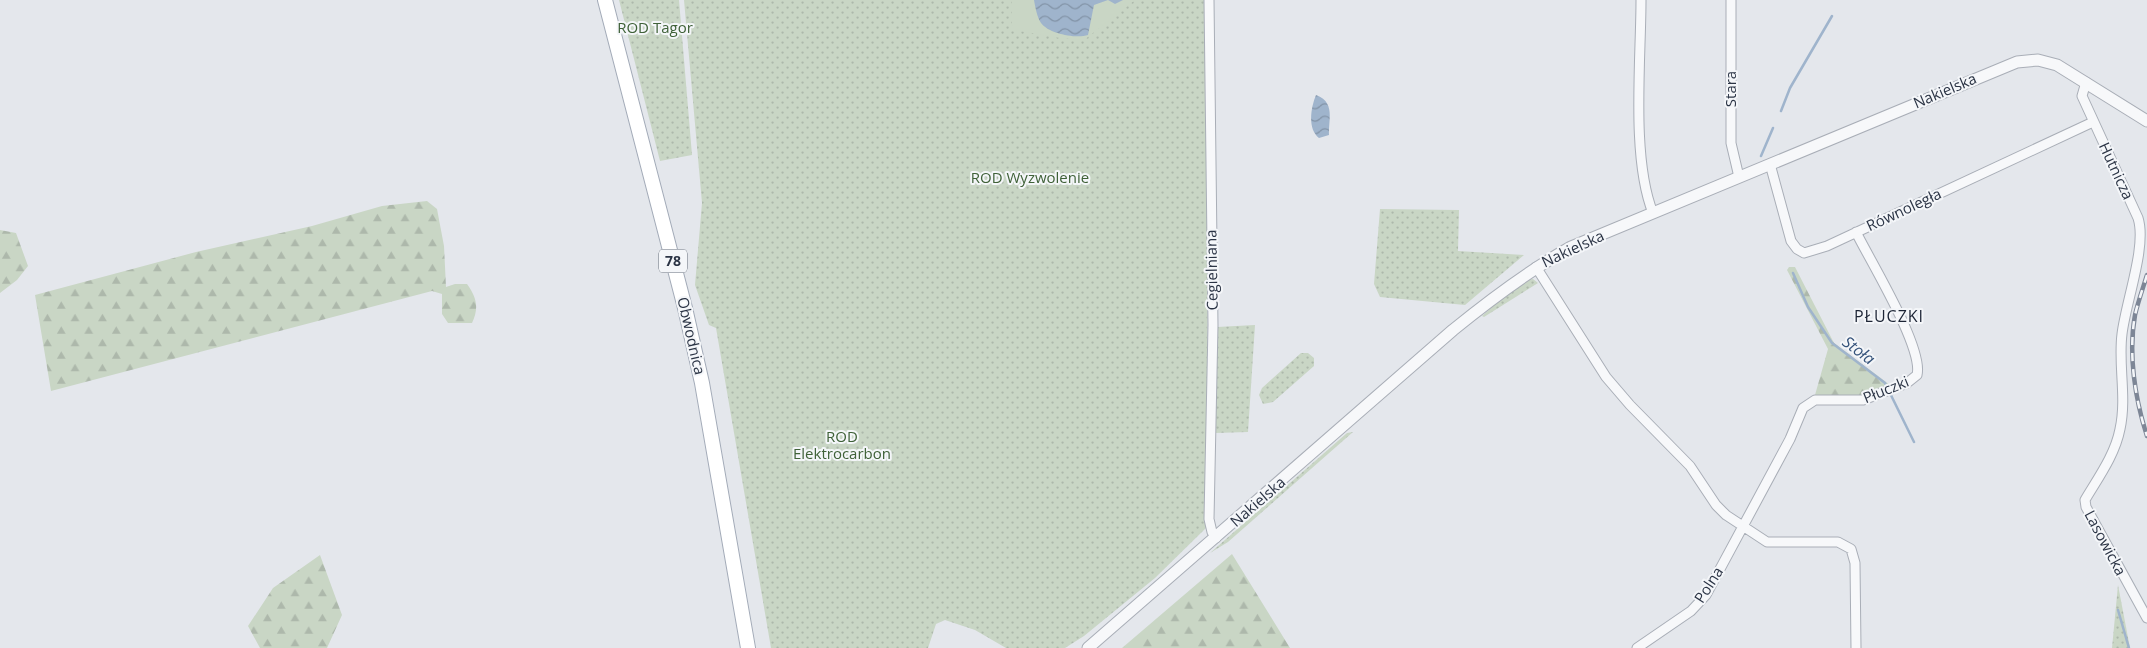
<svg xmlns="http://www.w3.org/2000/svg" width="2147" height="648" viewBox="0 0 2147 648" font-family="'Open Sans',sans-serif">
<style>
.grass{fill:url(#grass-dots)}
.forest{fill:url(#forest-firs)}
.park{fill:#c9d6c5}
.water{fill:url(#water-waves)}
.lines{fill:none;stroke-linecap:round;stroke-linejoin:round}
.stream{stroke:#9fb4cc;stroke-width:2.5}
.minor-casing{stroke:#a9aeb7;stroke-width:11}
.tertiary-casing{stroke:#a9aeb7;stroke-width:13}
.primary-casing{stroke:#a3abb8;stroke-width:16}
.minor{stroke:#f7f8fa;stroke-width:9}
.tertiary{stroke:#f7f8fa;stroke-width:11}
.primary{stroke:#fff;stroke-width:14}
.rail-casing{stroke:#7d8696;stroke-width:4.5}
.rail{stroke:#f4f6f9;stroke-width:2.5;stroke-dasharray:8;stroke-linecap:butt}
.labels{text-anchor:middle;stroke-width:4;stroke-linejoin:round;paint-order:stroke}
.shield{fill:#f4f6f9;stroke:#676e7b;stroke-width:1}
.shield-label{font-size:14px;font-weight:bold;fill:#2b3445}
.park-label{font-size:15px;fill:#3f6138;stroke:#f4f6f9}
.street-label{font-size:15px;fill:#2b3445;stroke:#f4f6f9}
.neighbourhood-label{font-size:16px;letter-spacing:1px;fill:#1d2536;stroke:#f4f6f9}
.water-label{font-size:16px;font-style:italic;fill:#34527a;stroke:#f4f6f9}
</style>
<defs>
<pattern id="grass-dots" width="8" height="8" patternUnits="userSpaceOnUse" patternTransform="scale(1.25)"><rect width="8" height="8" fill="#c9d6c5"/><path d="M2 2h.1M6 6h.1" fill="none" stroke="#adb8ab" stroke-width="1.8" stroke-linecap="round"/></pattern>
<pattern id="forest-firs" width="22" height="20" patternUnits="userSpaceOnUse" patternTransform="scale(1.25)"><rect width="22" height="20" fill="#c9d6c5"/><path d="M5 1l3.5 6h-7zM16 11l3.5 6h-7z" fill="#adb8ab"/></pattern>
<pattern id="water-waves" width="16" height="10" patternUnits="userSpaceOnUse" patternTransform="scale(1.25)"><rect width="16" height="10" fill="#9fb4cc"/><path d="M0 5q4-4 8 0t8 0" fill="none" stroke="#8293a7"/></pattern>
</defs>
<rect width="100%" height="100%" fill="#e4e7ec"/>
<!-- grass -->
<path class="grass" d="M619,0H679L692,155L660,161Z
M684,0H1205L1208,254L1206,528L1155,578L1084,636L1065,648H1006L975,630L945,620L936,624L928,648H771L716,328L709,325L695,285L702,203Z
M1380,209L1459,210L1458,251L1524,255L1465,305L1380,297L1374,284Z
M1533,279L1538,283L1484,317L1482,316C1494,306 1519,280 1533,279Z
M1255,325L1248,432L1215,433L1217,327Z
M1301,353H1308L1314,358V366L1273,402L1263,404L1259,395L1262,388Z
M1353,432L1228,542L1210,553L1347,433Z
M2118,585L2130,648H2112Z"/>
<!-- forest -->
<path class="forest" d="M427,201L437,209L444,246L446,287L455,284H467C477,298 479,308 472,323H448L442,314V294L432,291L51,391L35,295L196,252L312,226L382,206Z
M0,230L16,233L28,266L17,280L0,293Z
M1789,267H1795L1834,343L1890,385L1860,398L1815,395L1828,349L1787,270Z
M1232,554L1290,648H1122Z
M320,555L342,615L327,648H260L248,626L273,588Z"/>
<!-- park -->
<path class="park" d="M1012,0H1135L1084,40L1060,38L1015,30L1012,25Z"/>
<!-- water -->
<path class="water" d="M1034,0H1123L1115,4L1108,0L1094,5L1088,35C1077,39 1049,34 1041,23C1037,17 1035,6 1034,0Z
M1316,95C1336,102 1328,121 1329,135L1319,138C1307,129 1311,107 1316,95Z"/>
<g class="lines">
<!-- stream -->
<path class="stream" d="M1781,111L1790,88L1832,16
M1761,156L1773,128
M1793,273L1808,307L1832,343L1885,383L1914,442
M2118,610L2129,648"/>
<!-- minor casing -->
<g class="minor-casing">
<path id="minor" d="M1209,0L1213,325L1209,519L1212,532L1216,538
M1641,0C1641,60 1631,158 1653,213
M1731,0V143L1739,177
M2086,82L2082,96L2138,218C2147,246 2126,301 2122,334C2118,365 2127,397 2120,429C2115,455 2098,478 2085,500L2086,507L2147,618
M1770,164L1791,241L1797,249L1804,253L1827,246L2093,122
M1536,267L1606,377L1630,405L1690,466L1716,505L1726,515L1767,542H1838L1851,549L1855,563L1856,648
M1637,648L1691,611L1706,595L1790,439L1803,408L1815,400H1863L1907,383L1917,375C1924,348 1869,259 1856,232"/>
</g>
<!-- tertiary casing -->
<g class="tertiary-casing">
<path id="tertiary" d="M1088,648L1453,330C1491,299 1528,271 1571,247L2017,62L2038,60L2057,65L2147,121"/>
</g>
<!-- primary casing -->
<g class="primary-casing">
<path id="primary" d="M605,0L685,308L702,383L748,648"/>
</g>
<!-- minor -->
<use href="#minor" class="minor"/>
<!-- tertiary -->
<use href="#tertiary" class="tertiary"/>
<!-- primary -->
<use href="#primary" class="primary"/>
<!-- rail casing -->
<g class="rail-casing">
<path id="rail" d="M2147,275C2143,288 2138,302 2135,315C2128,354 2135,399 2147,436"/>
</g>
<!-- rail -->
<use href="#rail" class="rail"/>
</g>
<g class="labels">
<!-- shield labels -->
<rect class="shield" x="659" y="249.5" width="28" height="23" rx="4"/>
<g class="shield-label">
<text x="673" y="266">78</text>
</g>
<!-- park labels -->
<g class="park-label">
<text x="655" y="33">ROD Tagor</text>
<text x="1030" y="183">ROD Wyzwolenie</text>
<text x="842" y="442">ROD<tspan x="842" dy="17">Elektrocarbon</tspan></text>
</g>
<!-- street labels -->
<g class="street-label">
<text transform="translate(1731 89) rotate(-90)" y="5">Stara</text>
<text transform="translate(1945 91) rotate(-23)" y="5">Nakielska</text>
<text transform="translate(2116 171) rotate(65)" y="5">Hutnicza</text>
<text transform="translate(1904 210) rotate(-25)" y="5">Równoległa</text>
<text transform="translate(1573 249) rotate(-25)" y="5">Nakielska</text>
<text transform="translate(1212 270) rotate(-91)" y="5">Cegielniana</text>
<text transform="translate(691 336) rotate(77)" y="5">Obwodnica</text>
<text transform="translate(1886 390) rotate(-22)" y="5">Płuczki</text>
<text transform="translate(1258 502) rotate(-41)" y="5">Nakielska</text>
<text transform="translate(2105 543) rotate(62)" y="5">Lasowicka</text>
<text transform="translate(1709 585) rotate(-57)" y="5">Polna</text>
</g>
<!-- neighbourhood labels -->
<g class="neighbourhood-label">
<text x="1889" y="322">PŁUCZKI</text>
</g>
<!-- water labels -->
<g class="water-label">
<text transform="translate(1859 350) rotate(37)" y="6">Stoła</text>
</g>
</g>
</svg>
